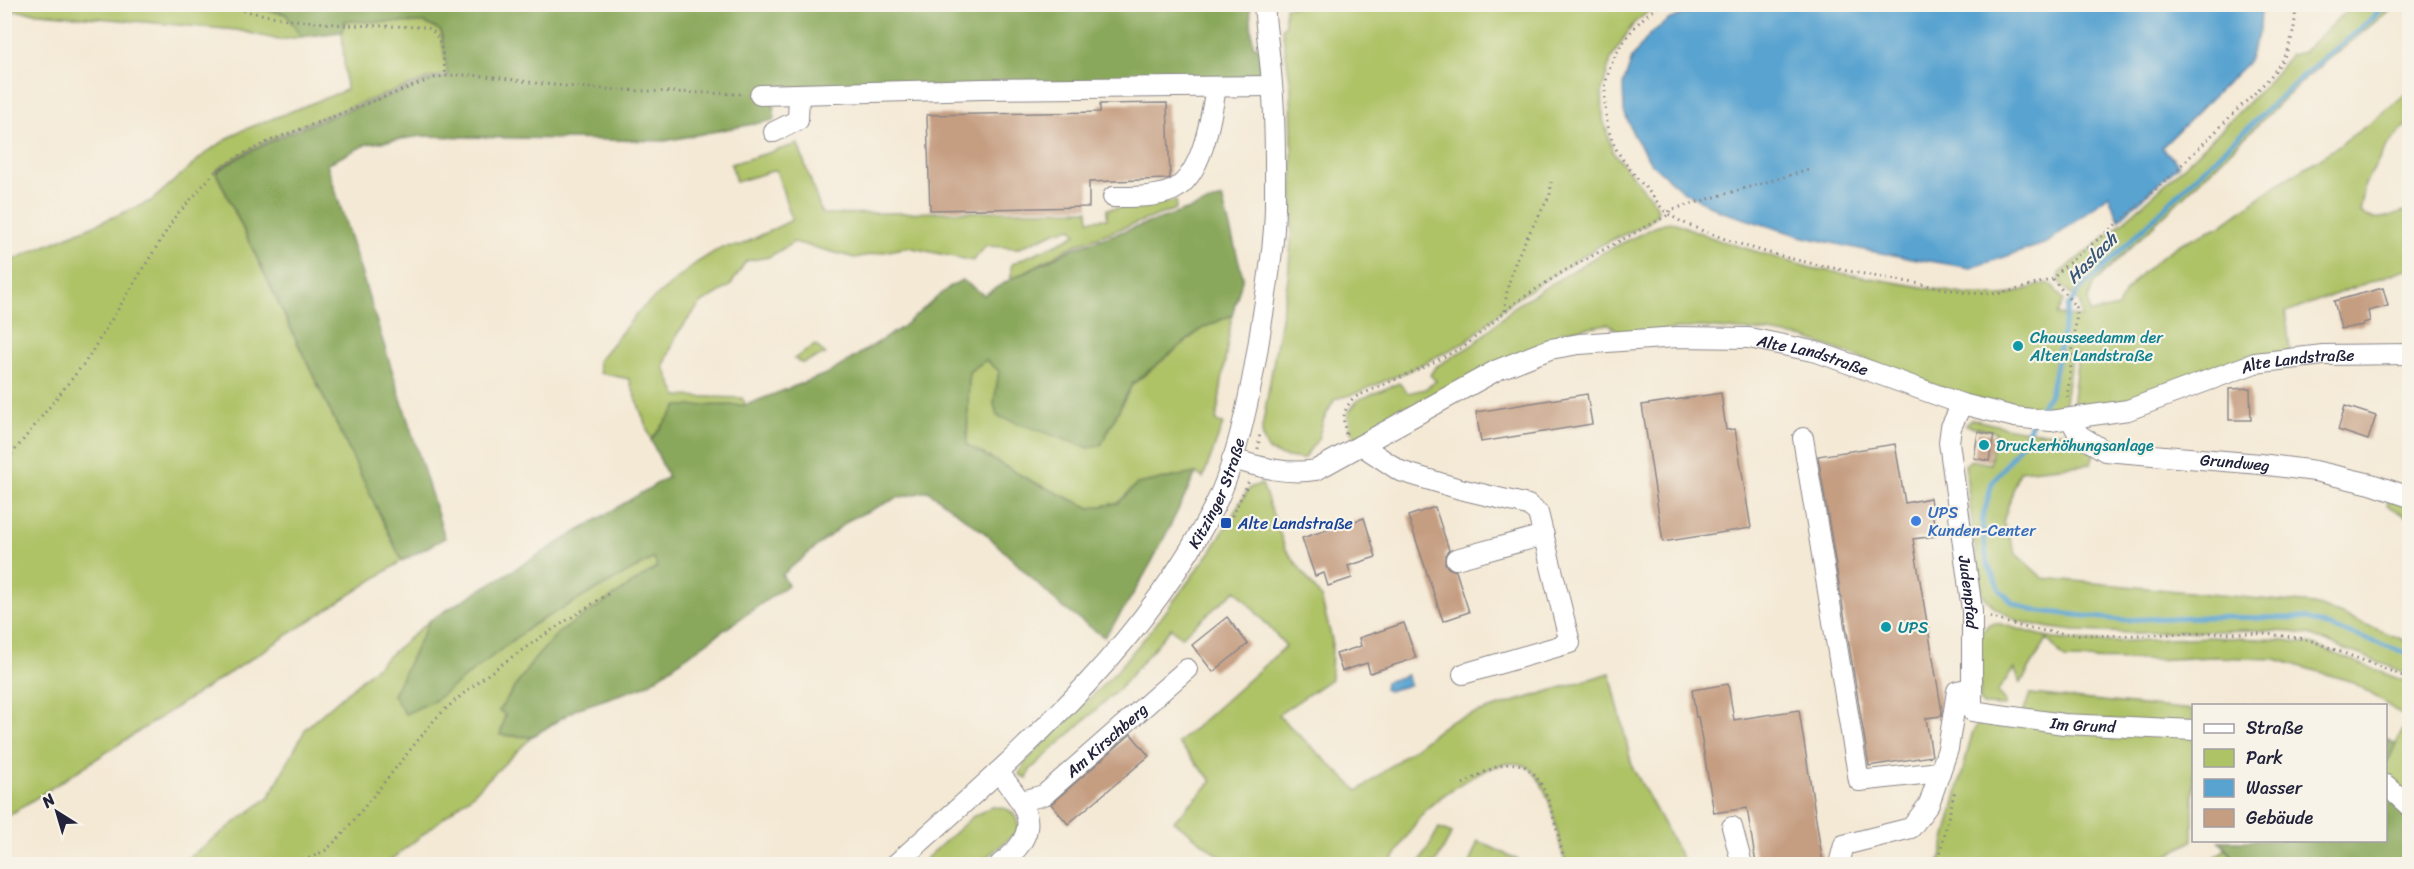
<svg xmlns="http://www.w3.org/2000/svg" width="2414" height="869" viewBox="0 0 2414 869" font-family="Sriracha,sans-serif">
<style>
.green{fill:#aec266;stroke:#687250;stroke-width:1.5}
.forest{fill:#8aa85b;stroke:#56654b;stroke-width:1.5}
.water{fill:#59a3d0;stroke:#3e6286;stroke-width:1.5}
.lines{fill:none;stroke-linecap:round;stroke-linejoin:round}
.stream{stroke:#59a3d0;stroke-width:5}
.building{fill:#c59d81}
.minor-casing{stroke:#8b8688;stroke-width:22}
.path{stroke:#8b8688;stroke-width:3;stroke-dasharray:1.5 4.5;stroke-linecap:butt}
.minor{stroke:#fff;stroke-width:20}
.culture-dot{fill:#0f9aa8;stroke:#f7f3e8;stroke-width:2}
.shop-dot{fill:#3f7fe0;stroke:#f7f3e8;stroke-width:2}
.transit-dot{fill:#1a4fb4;stroke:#f7f3e8;stroke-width:2}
.labels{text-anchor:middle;stroke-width:4.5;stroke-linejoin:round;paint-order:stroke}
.culture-label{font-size:16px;fill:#0d838f;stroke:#f7f3e8;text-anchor:start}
.street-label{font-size:16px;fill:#22223b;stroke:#f7f3e8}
.shop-label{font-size:16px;fill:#366cbe;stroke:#f7f3e8;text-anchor:start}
.transit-label{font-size:16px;fill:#164399;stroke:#f7f3e8;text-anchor:start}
.water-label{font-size:18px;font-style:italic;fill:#385677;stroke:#f7f3e8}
</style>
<rect width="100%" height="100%" fill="#f7f3e8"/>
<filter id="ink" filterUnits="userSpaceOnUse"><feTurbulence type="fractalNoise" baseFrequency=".0167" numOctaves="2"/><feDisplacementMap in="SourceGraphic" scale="12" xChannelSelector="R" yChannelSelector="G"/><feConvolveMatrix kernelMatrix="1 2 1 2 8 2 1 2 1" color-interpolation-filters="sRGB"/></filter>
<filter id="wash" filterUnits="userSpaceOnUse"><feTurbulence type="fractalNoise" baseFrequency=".008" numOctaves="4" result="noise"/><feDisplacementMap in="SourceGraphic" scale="24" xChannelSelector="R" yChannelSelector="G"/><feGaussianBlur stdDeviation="1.35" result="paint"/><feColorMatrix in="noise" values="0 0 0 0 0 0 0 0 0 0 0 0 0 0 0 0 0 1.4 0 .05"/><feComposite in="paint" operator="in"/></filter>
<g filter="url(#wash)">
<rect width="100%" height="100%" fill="#f4e9d5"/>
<!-- green -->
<path class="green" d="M5,4L247,5L248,7L286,14L301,37L279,40L237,30L5,10Z
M1354,4L1657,5L1634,23L1624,38L1611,59L1602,90L1603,119L1613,152L1656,204L1658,210L1656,215L1647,224L1599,246L1511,302L1466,342L1406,372L1354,394L1335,399L1324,418L1318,439L1303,459C1280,456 1262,457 1262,428L1288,278L1293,215L1291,87L1282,28L1285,26V7Z
M2353,5H2396L2305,79L2094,283L2088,300L2090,313L2118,307L2125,292L2142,273L2166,253L2182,243L2220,226L2281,182L2319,159L2373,121L2409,91V123L2387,146L2365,184L2360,213C2377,224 2392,215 2409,209V268L2286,312L2290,352L2116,406L2072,408L2078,355L2072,354L2064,408L2055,410L2022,405L2018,410L1979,401L1805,338L1769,332L1700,327L1623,334L1608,324L1560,332L1546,346L1355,438L1350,430L1348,413L1358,400L1399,383L1408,393L1425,389L1436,381L1430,375L1435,367L1474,344L1516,305L1602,253L1663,223L1673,222L1718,240L1811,268L1969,295L2004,296L2047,283L2053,286L2064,301L2057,315L2082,317L2080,303L2060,283L2059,273C2118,230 2171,180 2222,129C2246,104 2271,82 2291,54L2293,55L2305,50Z
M344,21L425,23L441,31L449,74L433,77C361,104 279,127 215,171L402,561L5,818V263L151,201L207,152L238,132L346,90L342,32Z
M798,144L822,214L1088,210L1089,220L1107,219V209L1176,201V209L1075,245L1011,279V265C1032,252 1056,247 1076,234L1072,228L1055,232L1019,248L986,246L973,261L908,247L855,258L794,242L769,257L746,261L730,286L700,304L677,334L664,366L677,396L742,398L746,405L678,406L651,440L629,379L600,373L598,361L639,311L696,263L722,247L739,246L792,220L776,170L736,182L731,164Z
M1232,315L1216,421L1223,424L1203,478L1196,473L1137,484L1118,503L1090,508L1031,481L967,445L969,372L986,360L999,371L994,404L1101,445L1132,385L1203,328Z
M815,345L826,354L802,363L794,359Z
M1971,419C2004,427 2035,435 2068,432L2094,453L2091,464L2019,471L2003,522L2016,554L2043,578L2314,604L2409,642V674L2309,635L2291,632L2252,630L2135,633L2075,631L2050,628L2018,621L1995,608L1984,596L1979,580L1965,465L1971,460L1990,464L1996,432L1965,425Z
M1262,484L1285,548L1321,597L1332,640L1331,679L1278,715L1358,791L1450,721L1610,673L1632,766L1685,864H1566C1554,833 1555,795 1531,770C1509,746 1443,793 1426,810C1412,825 1401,847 1390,864H1230L1174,821L1212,781L1178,743L1286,646L1236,590L1181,637L1171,628L1120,688L1030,770L1027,779L1019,774L1027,760L1116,672L1161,618L1211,551L1246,493L1251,487Z
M2389,498L2409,503V518L2387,505Z
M654,558L657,567L558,633L533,661L499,710L505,715L500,735L532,737L472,795L386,864H180L269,797L306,728L430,620L393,695L434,701L534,624Z
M1997,623L2054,639L2109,642L2208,637L2285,640L2313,645L2409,683V807L2386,785V765L2408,719L2353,682L2275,659L2213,657L2151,660L2065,659L2047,639L2021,683L2014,669L1999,689L1998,693L2005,702V706L1983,705L1980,701L1979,635L1989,624Z
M2030,694L2193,710V726L2022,715Z
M1986,720L2193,734V840L2153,864H1939L1972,734L1977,724Z
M991,807C1008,807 1014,810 1019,826L1015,834L978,864H920L972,817Z
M1439,828L1452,833L1435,864H1419Z
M1478,841L1527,864H1469Z
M2226,849L2239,864H2203Z"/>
<!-- forest -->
<path class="forest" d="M951,4L995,8H1250L1253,45L1258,48L1261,84L772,92L775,120L665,141L422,136L367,144L327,164L445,538L402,561L216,172C281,129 361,107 434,79L448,77L441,31L425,23L344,21L342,32L301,37L286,14L248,7L247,5Z
M1222,198L1243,277L1232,315L1203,328L1132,384L1101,445L1089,448L997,416L994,404L999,371L986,360L969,372L967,445L1031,481L1090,508L1118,503L1137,484L1196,473C1169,529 1142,587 1104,637L1062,607L986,534L928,491L897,498L849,520L782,575L788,585L645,686L576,709L532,737L500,735L505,715L499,710L533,661L558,633L657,567L654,558L534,624L434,701L405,714L393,695L430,620L668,477L651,440L678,406L746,405L831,372L901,328L949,287L962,280L984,295L1011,279L1074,248Z
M2386,739L2396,744L2386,765Z
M2386,785L2409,807V864H2239L2219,841L2386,840Z"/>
<!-- water -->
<path class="water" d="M1711,5L2261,4V5L2260,30L2247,63L2162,147L2179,165L2118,220L2109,195L2047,243L1971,268L1869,251L1800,236L1720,211L1684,192L1651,163L1633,134L1624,111L1623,85L1632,58L1650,34L1670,19Z
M1407,675L1410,685L1388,691L1384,689L1385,682Z"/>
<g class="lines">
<!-- stream -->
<path class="stream" d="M2036,414L2050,394L2068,307L2078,292L2206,167L2302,77L2374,17L2384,4
M2032,423L2024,440L1992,483L1982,521L1987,563L2000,590L2012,602L2031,610L2121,620L2194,617L2304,618L2410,654"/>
</g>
<g id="blocks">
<!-- building -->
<path class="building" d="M1167,103L1170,178L1167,179L1089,182V207L930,210L927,115L1100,112V104Z
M2383,288L2388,306L2368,311L2370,321L2363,323V325L2341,329L2334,301Z
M2250,388L2251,420H2229V389Z
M1721,393L1726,430L1735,429L1751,528L1663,542L1642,405Z
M1587,394L1592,424L1481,442L1476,412Z
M2345,406L2376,416L2368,440L2338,430Z
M1978,432L1994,435L1989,461L1974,458Z
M1895,444L1905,503L1930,498L1936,536L1913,539L1942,712L1941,716L1926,718L1932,756L1869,766L1818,456Z
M1435,507L1449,550L1445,555V563L1448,568L1456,571L1469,612L1443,621L1408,516Z
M1364,518L1376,557L1348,566L1352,578L1328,586L1324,573L1315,576L1302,538Z
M1227,617L1248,644L1213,672L1192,645Z
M1404,623L1416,658L1370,673L1367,663L1342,671L1336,654L1361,646L1359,638Z
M1728,684L1734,720L1799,710L1823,864H1756L1747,808L1714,813L1698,717H1696L1692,690Z
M1131,734L1149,756L1068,824L1051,804Z"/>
</g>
</g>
<g filter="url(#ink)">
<use href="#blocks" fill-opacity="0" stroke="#8b8688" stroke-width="1.5"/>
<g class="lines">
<!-- minor casing -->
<g class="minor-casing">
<g id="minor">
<path d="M760,95L983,89L1272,86"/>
<path d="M774,132L798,120L799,94"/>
<path d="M1113,197C1132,197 1155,198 1173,190C1203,175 1211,117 1216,87"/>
<path id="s1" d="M1962,404L1951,427L1949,442L1972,610V711L2064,724L2194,730"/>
<path id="s2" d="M2071,420L2079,435L2105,451L2260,464L2315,471L2371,484L2410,497"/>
<path d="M1803,438L1859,781L1940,772"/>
<path d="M1361,445L1400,471L1460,489L1528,505L1538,513L1570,643L1463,674"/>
<path id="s3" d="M1232,459C1260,467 1287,475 1316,470L1497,370L1550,349L1579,344L1677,337L1749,338L1817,352L1962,404L2015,417L2050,421L2128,410L2255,363L2323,355L2410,354"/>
<path d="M1456,559L1544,535"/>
<path d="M998,772C1029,809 1044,831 1000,864"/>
<path d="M2386,785L2410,807"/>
<path id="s4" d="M1022,801L1044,795L1187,669"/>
<path d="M1732,827L1742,864"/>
<path id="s5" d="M896,864C1015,757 1141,651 1215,505C1239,457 1253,381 1261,327C1267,288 1274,248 1275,208C1275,167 1276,125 1272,84C1270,57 1266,31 1264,4"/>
<path d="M1839,864L1844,845L1911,828L1929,804L1948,749L1957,691L1972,688"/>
</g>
</g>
<!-- path -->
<path class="path" d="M208,4L287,19L345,25L426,27C444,34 442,59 446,75
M1663,4C1636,17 1605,61 1605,92C1604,142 1620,159 1652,195C1657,202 1663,211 1670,215C1685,225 1704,231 1720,237C1800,267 1884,276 1967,293L1997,294L2019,289L2053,279L2060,270C2117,225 2171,177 2223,124C2239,107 2259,91 2274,72C2289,53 2297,29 2295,4
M2053,279L2076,307L2077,312L2067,400
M1505,311C1506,267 1530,233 1550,195L1551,182
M1346,434C1342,418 1343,411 1353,398L1424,367L1465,346L1515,303L1564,271L1668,215L1670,210L1808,170
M1258,449L1260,432
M4,464L86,361L175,217L215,172L239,156L272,140L434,78C470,70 508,80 544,84C610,91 677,92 743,94
M1232,516L1249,481
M1990,617C2089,654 2196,621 2298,638C2310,639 2322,645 2333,649C2359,659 2384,668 2410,679
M2410,702L2406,706L2410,714
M2404,779L2410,773
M1463,784C1478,776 1492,766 1509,764C1549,758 1556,838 1566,864
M298,864L326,850L341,836L435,719C487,669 551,631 611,592
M1937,864L1955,790
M2393,864L2410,859"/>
<!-- minor -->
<use href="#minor" class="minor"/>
</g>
</g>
<!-- markers -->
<g class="culture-dot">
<circle cx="2018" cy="346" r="6"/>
<circle cx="1984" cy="445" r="6"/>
<circle cx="1886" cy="627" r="6"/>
</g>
<circle class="shop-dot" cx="1916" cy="521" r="6"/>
<rect class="transit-dot" x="1220" y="517" width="12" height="12" rx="3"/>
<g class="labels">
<!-- culture labels -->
<g class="culture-label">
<text x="2030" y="343">Chausseedamm der<tspan x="2030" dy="18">Alten Landstraße</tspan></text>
<text x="1996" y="451">Druckerhöhungsanlage</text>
<text x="1898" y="633">UPS</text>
</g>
<!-- street labels -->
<g class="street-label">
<text dy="6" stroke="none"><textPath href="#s3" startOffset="615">Alte Landstraße</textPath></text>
<text dy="6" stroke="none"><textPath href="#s3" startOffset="1119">Alte Landstraße</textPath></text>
<text dy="6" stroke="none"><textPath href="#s2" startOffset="178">Grundweg</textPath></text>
<text dy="6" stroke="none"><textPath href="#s5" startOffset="495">Kitzinger Straße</textPath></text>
<text dy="6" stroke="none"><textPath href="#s1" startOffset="192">Judenpfad</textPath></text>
<text dy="6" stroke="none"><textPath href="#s1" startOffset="423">Im Grund</textPath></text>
<text dy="6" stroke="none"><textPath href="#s4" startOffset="106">Am Kirschberg</textPath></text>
</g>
<!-- shop labels -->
<g class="shop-label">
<text x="1928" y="518">UPS<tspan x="1928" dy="18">Kunden-Center</tspan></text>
</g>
<!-- transit labels -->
<g class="transit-label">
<text x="1238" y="529">Alte Landstraße</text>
</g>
<!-- water labels -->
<g class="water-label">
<text transform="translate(2092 258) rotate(-45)" y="6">Haslach</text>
</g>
</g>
<!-- margin -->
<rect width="2414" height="869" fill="none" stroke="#f7f3e8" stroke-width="24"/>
<!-- legend -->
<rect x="2192" y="704" width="195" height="138" fill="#f7f3e8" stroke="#a29fa3" stroke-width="1.5"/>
<rect x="2204" y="724" width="30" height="9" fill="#ffffff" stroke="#a29fa3" stroke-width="1.5"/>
<text x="2246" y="734" font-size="18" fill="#22223b">Straße</text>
<rect x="2204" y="749" width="30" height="18" fill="#aec266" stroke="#a29fa3" stroke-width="1.5"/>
<text x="2246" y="764" font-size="18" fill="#22223b">Park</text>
<rect x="2204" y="779" width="30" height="18" fill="#59a3d0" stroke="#a29fa3" stroke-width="1.5"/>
<text x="2246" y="794" font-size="18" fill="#22223b">Wasser</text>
<rect x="2204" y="809" width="30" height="18" fill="#c59d81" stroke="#a29fa3" stroke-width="1.5"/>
<text x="2246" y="824" font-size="18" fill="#22223b">Gebäude</text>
<!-- north arrow -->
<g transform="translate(57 812) rotate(323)" stroke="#f7f3e8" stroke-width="4.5" paint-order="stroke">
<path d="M0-4.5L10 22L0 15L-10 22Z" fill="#22223b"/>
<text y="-9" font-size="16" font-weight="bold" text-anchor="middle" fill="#22223b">N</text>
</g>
</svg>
